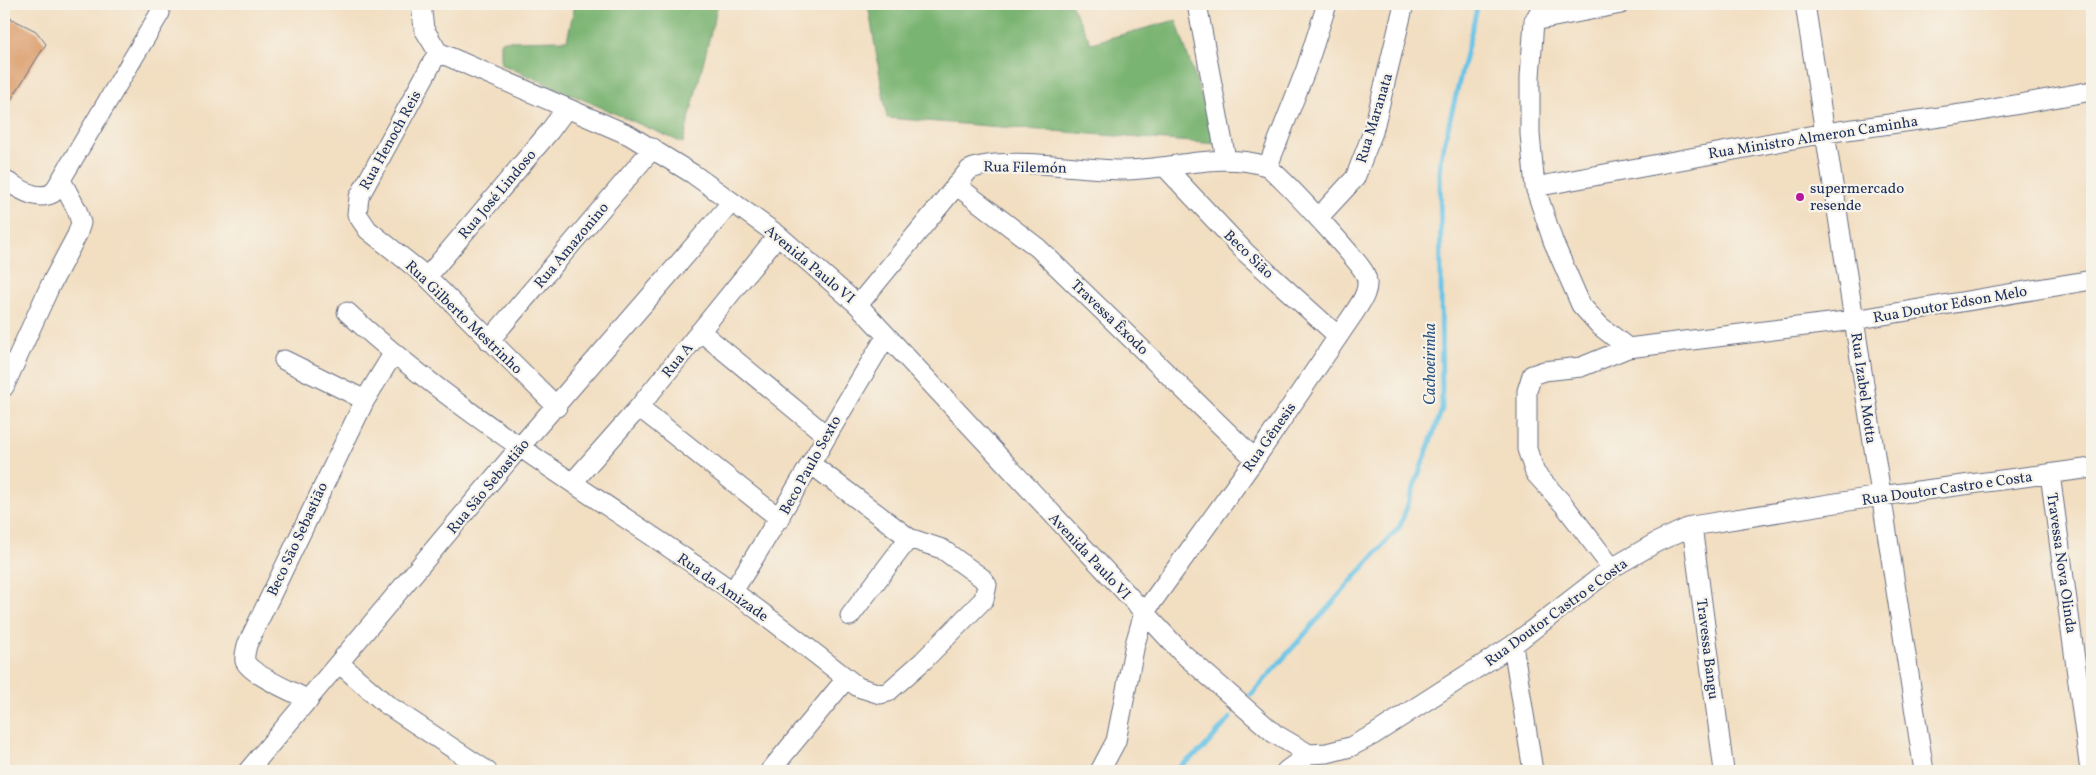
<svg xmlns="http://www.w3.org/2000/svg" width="2096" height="775" viewBox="0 0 2096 775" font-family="Vollkorn,serif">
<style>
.forest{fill:#7ab472;stroke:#4a7268}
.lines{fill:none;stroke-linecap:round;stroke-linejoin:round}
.stream{stroke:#69c4e7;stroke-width:5}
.building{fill:#d99562}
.minor-casing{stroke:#666c81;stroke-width:21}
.minor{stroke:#fff;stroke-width:19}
.poi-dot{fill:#b5179e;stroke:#f7f3e8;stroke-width:2}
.labels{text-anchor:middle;stroke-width:4.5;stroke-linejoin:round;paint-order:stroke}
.street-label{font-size:15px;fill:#1b2f5e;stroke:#f7f3e8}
.poi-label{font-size:15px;fill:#1b2f5e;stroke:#f7f3e8;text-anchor:start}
.water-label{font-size:16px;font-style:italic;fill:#2e5480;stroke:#f7f3e8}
</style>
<rect width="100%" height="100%" fill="#f7f3e8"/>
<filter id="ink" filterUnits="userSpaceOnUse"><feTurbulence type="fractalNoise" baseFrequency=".02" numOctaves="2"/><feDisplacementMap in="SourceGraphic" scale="10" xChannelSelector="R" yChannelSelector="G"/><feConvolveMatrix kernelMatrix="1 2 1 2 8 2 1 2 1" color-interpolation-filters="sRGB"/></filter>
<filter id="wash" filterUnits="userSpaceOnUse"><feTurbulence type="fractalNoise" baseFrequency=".0096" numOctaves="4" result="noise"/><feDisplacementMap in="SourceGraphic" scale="20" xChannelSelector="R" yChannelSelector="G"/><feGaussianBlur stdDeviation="1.12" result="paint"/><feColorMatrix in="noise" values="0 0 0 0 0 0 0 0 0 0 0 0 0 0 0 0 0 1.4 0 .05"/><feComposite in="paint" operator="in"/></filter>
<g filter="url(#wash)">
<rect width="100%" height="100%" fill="#f2dec1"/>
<!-- forest -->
<path class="forest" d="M575,4H718L683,143L501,64V41L567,40Z
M868,4H1071L1091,43L1176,20L1217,144L887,118Z"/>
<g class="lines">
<!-- stream -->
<path class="stream" d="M1251,695L1400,526L1442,409L1440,161L1478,4
M1174,771L1203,749L1230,718"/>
</g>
<g id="blocks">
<!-- building -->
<path class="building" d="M4,15L36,31L46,44L4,111Z"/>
</g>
</g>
<g filter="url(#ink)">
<use href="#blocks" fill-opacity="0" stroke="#666c81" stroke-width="1"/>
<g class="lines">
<!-- minor casing -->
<g class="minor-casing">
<path id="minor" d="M421,4L424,29L438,52L629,135L693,174L778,235L858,305L1181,652L1275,734L1309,754L1327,753L1350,747L1373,735L1513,645L1612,568L1657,542L1692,526L1880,496L2092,468
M1197,4L1226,159
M1544,4L1534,21L1530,77V134L1535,187L1553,241L1581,305L1600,326L1628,348
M1805,4L1924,771
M1534,21L1621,4
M438,52L359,197L357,214L368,230L427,277L557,407
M1268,166L1306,69L1327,4
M1165,167L1246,253L1338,336
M4,180C20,188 35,202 53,193L160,13
M956,185L1038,248L1255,459
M1535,187L1825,133L1976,112L2092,91
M1318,218L1355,178L1373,132L1404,4
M427,277L549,132L566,109
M858,305L969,170C1001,155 1084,170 1123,170C1171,170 1219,151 1266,166C1275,169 1360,262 1365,274C1372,289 1360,304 1352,316L1255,459L1144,613L1135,644L1116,741L1100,771
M347,312C464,420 603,499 732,591C775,621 816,655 858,687L880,694L888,692L923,661L984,599L987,585L982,578L942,549L909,538L811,464
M700,331L826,435
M489,341L653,148
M284,360L365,400
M4,387L50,286L77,235L81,223L77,210L62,182
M639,407L780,519
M2050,474L2090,771
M573,482L639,407L778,235
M1692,526L1724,771
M1612,568L1564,505L1535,473L1527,449V391L1532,375L1544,371L1581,367L1628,348L1854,320L2092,280
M733,591C787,508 834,421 886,337
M850,616L909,538
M1513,645L1533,771
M339,663L386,704L487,771
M309,700C295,693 250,674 245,661C244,656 246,650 247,645L365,400L393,354
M248,771L519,448L731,203
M770,771L846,679
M1286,771L1309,754"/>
</g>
<!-- minor -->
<use href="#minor" class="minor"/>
</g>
</g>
<!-- markers -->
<circle class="poi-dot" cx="1800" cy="197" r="5"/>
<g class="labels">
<!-- street labels -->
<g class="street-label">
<text transform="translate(1374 118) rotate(-73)" y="5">Rua Maranata</text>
<text transform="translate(1813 137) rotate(-9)" y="5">Rua Ministro Almeron Caminha</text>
<text transform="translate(390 140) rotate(-61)" y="5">Rua Henoch Reis</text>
<text transform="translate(1025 167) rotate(1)" y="5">Rua Filemón</text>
<text transform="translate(497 194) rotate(-50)" y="5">Rua José Lindoso</text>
<text transform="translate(571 245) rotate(-50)" y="5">Rua Amazonino</text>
<text transform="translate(1249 254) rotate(44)" y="5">Beco Sião</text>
<text transform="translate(810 264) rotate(40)" y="5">Avenida Paulo VI</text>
<text transform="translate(1950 304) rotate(-10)" y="5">Rua Doutor Edson Melo</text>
<text transform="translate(464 317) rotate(44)" y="5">Rua Gilberto Mestrinho</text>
<text transform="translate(1110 317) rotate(44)" y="5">Travessa Êxodo</text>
<text transform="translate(677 360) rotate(-51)" y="5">Rua A</text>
<text transform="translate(1864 388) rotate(82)" y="5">Rua Izabel Motta</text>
<text transform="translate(1269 437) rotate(-55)" y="5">Rua Gênesis</text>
<text transform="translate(810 465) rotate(-61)" y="5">Beco Paulo Sexto</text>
<text transform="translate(488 486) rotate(-50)" y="5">Rua São Sebastião</text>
<text transform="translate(1947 488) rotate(-8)" y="5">Rua Doutor Castro e Costa</text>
<text transform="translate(297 539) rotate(-65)" y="5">Beco São Sebastião</text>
<text transform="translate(1090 556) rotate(47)" y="5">Avenida Paulo VI</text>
<text transform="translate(2062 563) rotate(82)" y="5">Travessa Nova Olinda</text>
<text transform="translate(723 587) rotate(35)" y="5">Rua da Amizade</text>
<text transform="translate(1556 612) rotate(-36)" y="5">Rua Doutor Castro e Costa</text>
<text transform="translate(1708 649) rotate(83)" y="5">Travessa Bangu</text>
</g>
<!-- poi labels -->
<g class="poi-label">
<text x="1810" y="193">supermercado<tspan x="1810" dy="17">resende</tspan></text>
</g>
<!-- water labels -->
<g class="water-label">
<text transform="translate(1429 364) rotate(-90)" y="6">Cachoeirinha</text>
</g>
</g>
<!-- margin -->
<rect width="2096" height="775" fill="none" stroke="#f7f3e8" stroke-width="20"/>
</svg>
